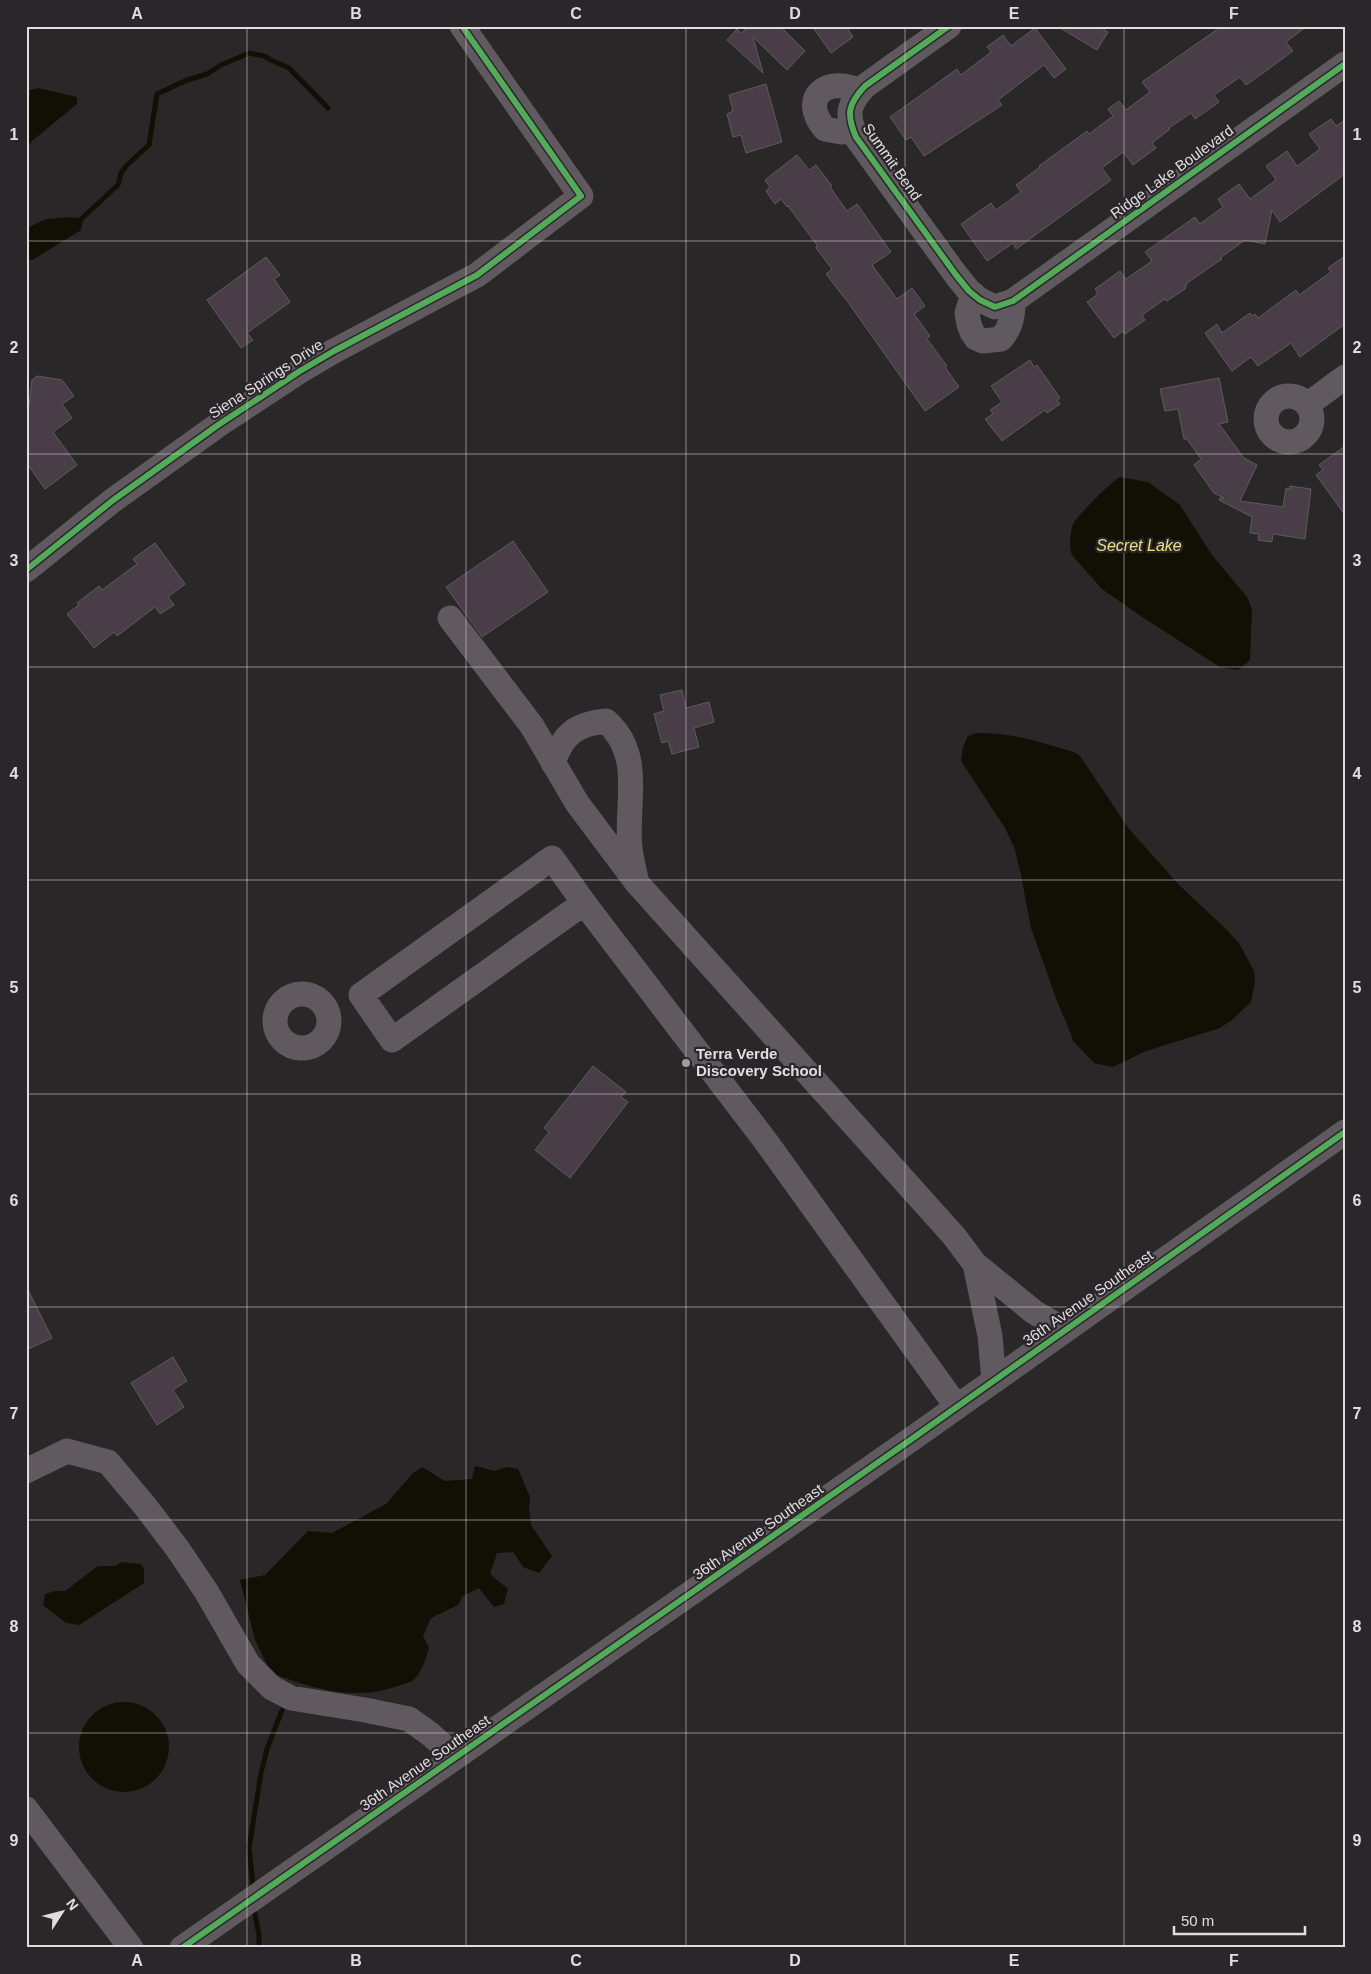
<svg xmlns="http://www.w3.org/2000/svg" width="1371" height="1974" viewBox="0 0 1371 1974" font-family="Arial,sans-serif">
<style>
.water{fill:#121004}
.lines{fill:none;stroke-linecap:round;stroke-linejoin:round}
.stream{stroke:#121004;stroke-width:5}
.building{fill:#493e47;stroke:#5d5b5c}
.minor{stroke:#60595f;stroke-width:25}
.cycleway-casing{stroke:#2b262a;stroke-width:9}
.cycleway{stroke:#51ab58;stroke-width:6}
.grid{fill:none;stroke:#e0dcdf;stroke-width:1;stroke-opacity:0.55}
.poi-dot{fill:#a09d9f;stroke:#2b262a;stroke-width:2}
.labels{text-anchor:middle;stroke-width:4.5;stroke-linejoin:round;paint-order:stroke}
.street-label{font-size:15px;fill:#e0dcdf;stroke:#2b262a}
.poi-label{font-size:15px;font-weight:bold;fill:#e0dcdf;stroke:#2b262a;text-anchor:start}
.water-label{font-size:16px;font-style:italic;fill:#e8e17f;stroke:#2b262a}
.neatline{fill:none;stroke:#e0dcdf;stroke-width:2}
.grid-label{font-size:16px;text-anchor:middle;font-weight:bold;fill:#e0dcdf}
</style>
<rect width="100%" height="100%" fill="#2a2729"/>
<!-- water -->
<path class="water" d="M38,88L77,97V104L32,141L26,150V91Z
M70,217L83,219L81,230L34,259L26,262V228L47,219Z
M1120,477L1148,482L1180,505L1212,555L1247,597L1252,609L1250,660L1238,670L1220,667L1142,617L1102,589L1072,555C1069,548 1070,532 1073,524C1078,515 1110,483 1120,477Z
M976,733C1010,732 1044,743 1076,753L1080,756L1129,829L1179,885L1224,927L1239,943L1254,971L1255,982L1251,1002L1232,1020L1220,1028L1146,1051L1113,1067L1094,1063L1073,1041L1071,1034L1057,1001L1031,928L1020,870L1014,847L1005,828L961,761L963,747L968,736Z
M475,1466L495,1471L507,1467L518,1469L530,1497L529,1508L531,1525L552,1556L539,1573L523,1567L513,1552L497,1553L490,1574L508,1589L504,1604L494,1607L479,1588L463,1596L458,1605L431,1618L423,1636L429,1648C426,1658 421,1675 412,1681C408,1683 402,1685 397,1686C355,1702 312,1688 271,1673L255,1640L240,1580L265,1575L308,1531L332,1533L386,1504L413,1473L422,1467L445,1481L472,1479Z
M121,1562L141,1564L144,1569V1583L79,1625L66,1623L43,1605L45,1594L55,1591H65L98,1566H116Z
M79 1747a45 45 0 1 1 90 0a45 45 0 1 1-90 0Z"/>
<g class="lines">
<!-- stream -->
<path class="stream" d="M79,221L118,185L121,173L126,166L149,145L157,94L187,80L207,74L221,65L249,53L264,56L273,61L289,68L328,108
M253,1886L249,1848L261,1773L267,1749L282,1710
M254,1909L259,1935V1948"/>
</g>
<!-- building -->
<path class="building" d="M741,26H780L805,51L787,70L753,37L763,73L727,40L737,29L741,33L745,30Z
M812,26H846L853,37L831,53Z
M1057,26H1098L1108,32L1097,50Z
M1222,26H1307L1286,42L1293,51L1266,71L1246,85L1240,77L1214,95L1219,102L1195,119L1191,113L1169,128L1170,129L1152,143L1156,148L1133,165L1123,152L1102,168L1111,180L1016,249L1013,243L987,261L961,224L991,203L996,210L1021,192L1016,185L1040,167L1039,166L1087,131L1089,134L1113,116L1108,109L1119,101L1126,110L1150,92L1142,82Z
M1035,28L1066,69L1054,78L1044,65L998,100L1002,105L924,156L911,137L906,140L890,117L957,69L961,75L991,52L987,47L1003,35L1011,46Z
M766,84L782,142L746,153L741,135L733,137L727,114L733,111L729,95Z
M1331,119L1336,126L1345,120V174L1280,222L1272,210L1265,244L1245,240L1220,258L1222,259L1187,283L1185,289L1167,301L1165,299L1142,315L1145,320L1125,334L1123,331L1114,338L1087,302L1098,294L1095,289L1120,271L1126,279L1152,261L1145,252L1195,217L1200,224L1223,207L1218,199L1239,184L1250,199L1276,180L1266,166L1287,151L1297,166L1320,149L1309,134Z
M797,155L809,170L816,165L832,186L830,187L847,211L857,204L891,252L872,265L897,299L912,288L925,306L914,314L930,336L927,339L947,366L945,367L959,387L925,411L850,305L826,274L832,269L816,248L817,245L788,206L787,207L781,199L775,204L766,191L770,187L765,180Z
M1345,256V324L1300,357L1291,343L1258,366L1251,357L1232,371L1205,333L1217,324L1222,333L1250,313L1252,316L1255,314L1258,318L1296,290L1299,295L1331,272L1328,268Z
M266,257L280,275L274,279L290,302L247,333L253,340L241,348L207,300Z
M1030,360L1034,367L1037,365L1060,398L1057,400L1060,404L1047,413L1045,410L1002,441L985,419L993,414L990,410L1002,402L991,386Z
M37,376L62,380L74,396L62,404L72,418L53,432L77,465L45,489L26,462V408L29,406L32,380Z
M1219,378L1228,422L1219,424L1244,458L1257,465L1240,501L1283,507L1286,488L1290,489V486L1311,489L1305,539L1273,534L1272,542L1258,540L1259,534L1250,533L1252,517L1219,500L1220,498H1224L1214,493L1194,465L1201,459L1187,439H1184L1178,409L1165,411L1160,389Z
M1345,446V515L1316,475L1323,470L1319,465Z
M513,541L548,592L482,637L446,587Z
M155,543L185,584L168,597L174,605L160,614L155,607L117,636L114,632L94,648L67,614L79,605L77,603L99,586L102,590L137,564L133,559Z
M682,690L686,708L709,702L714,722L694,728L699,747L672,754L668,741L662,743L654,714L664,711L660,695Z
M593,1066L626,1092L621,1097L628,1102L570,1178L535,1150L549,1132L544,1128Z
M26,1286L52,1338L26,1350Z
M173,1357L187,1381L173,1390L184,1407L157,1425L131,1383Z"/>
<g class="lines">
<!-- minor -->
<path class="minor" d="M949,26L865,86C848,104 846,114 856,137L956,275L969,291L980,300L995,307L1013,301L1345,64
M854,131L841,132L825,129C798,97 828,75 860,91
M973,294L967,313L969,324L972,332L976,338L983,341L1001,339C1011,327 1013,317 1013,301
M1266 419a23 23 0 1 1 46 0a23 23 0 1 1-46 0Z
M1307,405L1345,377
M26,570L112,501L218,425L300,371L334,351L477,275L581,196L462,26
M450,618L532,726L577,803L637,883L954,1236L975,1264L1034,1312L1065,1330
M553,763C563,734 576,724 606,721C645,755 625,805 630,848C631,858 634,869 636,879
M584,903L552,858L361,995L392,1040L584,903L767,1143L957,1407
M275 1021a27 27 0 1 1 54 0a27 27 0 1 1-54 0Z
M975,1264L990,1336L994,1381
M26,1471L67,1451L108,1462L145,1506L177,1548L206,1591L248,1664L272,1688L291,1698L365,1710L409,1719L430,1734L456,1757
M26,1809L131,1948
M182,1948L906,1443L1345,1132"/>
<!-- cycleway casing -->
<g class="cycleway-casing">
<path id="cycleway" d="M949,26L865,86C848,104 846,114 856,137L956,275L969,291L980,300L995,307L1013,301L1345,64
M26,570L112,501L218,425L300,371L334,351L477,275L581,196L462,26
M182,1948L906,1443L1345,1132"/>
</g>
<!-- cycleway -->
<use href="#cycleway" class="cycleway"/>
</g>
<!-- grid -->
<path class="grid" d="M247,26V1948M466,26V1948M686,26V1948M905,26V1948M1124,26V1948M26,241H1345M26,454H1345M26,667H1345M26,880H1345M26,1094H1345M26,1307H1345M26,1520H1345M26,1733H1345"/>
<!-- markers -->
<circle class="poi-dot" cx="686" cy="1063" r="5"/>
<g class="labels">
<!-- street labels -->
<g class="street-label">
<text transform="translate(892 162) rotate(55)" y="5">Summit Bend</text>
<text transform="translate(1172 172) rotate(-36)" y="5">Ridge Lake Boulevard</text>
<text transform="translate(266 379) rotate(-33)" y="5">Siena Springs Drive</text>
<text transform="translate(1088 1298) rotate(-35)" y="5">36th Avenue Southeast</text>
<text transform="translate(758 1532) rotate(-35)" y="5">36th Avenue Southeast</text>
<text transform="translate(425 1763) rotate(-35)" y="5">36th Avenue Southeast</text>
</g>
<!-- poi labels -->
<g class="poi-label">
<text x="696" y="1059">Terra Verde<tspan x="696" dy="17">Discovery School</tspan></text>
</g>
<!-- water labels -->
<g class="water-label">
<text x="1139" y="551">Secret Lake</text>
</g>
</g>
<!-- border -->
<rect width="1371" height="1974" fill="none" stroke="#2b262a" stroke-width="55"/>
<!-- north arrow -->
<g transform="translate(62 1912) rotate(54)" stroke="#2b262a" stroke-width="4" paint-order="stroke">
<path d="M0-4L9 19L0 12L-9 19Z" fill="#e0dcdf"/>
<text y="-8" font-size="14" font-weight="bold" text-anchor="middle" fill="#e0dcdf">N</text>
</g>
<!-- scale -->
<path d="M1174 1926v8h131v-8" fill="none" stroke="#e0dcdf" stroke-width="2.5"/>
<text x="1181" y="1926" font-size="15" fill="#e0dcdf" stroke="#2b262a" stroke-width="4" paint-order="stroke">50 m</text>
<rect x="28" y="28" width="1316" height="1918" class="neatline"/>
<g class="grid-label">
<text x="137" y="19">A</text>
<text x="356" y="19">B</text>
<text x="576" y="19">C</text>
<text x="795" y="19">D</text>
<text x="1014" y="19">E</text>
<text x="1234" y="19">F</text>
<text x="14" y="140">1</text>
<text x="1357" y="140">1</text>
<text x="14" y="353">2</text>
<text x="1357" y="353">2</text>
<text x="14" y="566">3</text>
<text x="1357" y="566">3</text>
<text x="14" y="779">4</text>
<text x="1357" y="779">4</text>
<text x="14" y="993">5</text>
<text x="1357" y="993">5</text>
<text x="14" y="1206">6</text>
<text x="1357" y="1206">6</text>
<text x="14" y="1419">7</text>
<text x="1357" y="1419">7</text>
<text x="14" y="1632">8</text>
<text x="1357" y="1632">8</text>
<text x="14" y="1846">9</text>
<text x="1357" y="1846">9</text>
<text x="137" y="1966">A</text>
<text x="356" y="1966">B</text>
<text x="576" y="1966">C</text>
<text x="795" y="1966">D</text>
<text x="1014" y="1966">E</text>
<text x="1234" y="1966">F</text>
</g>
</svg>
